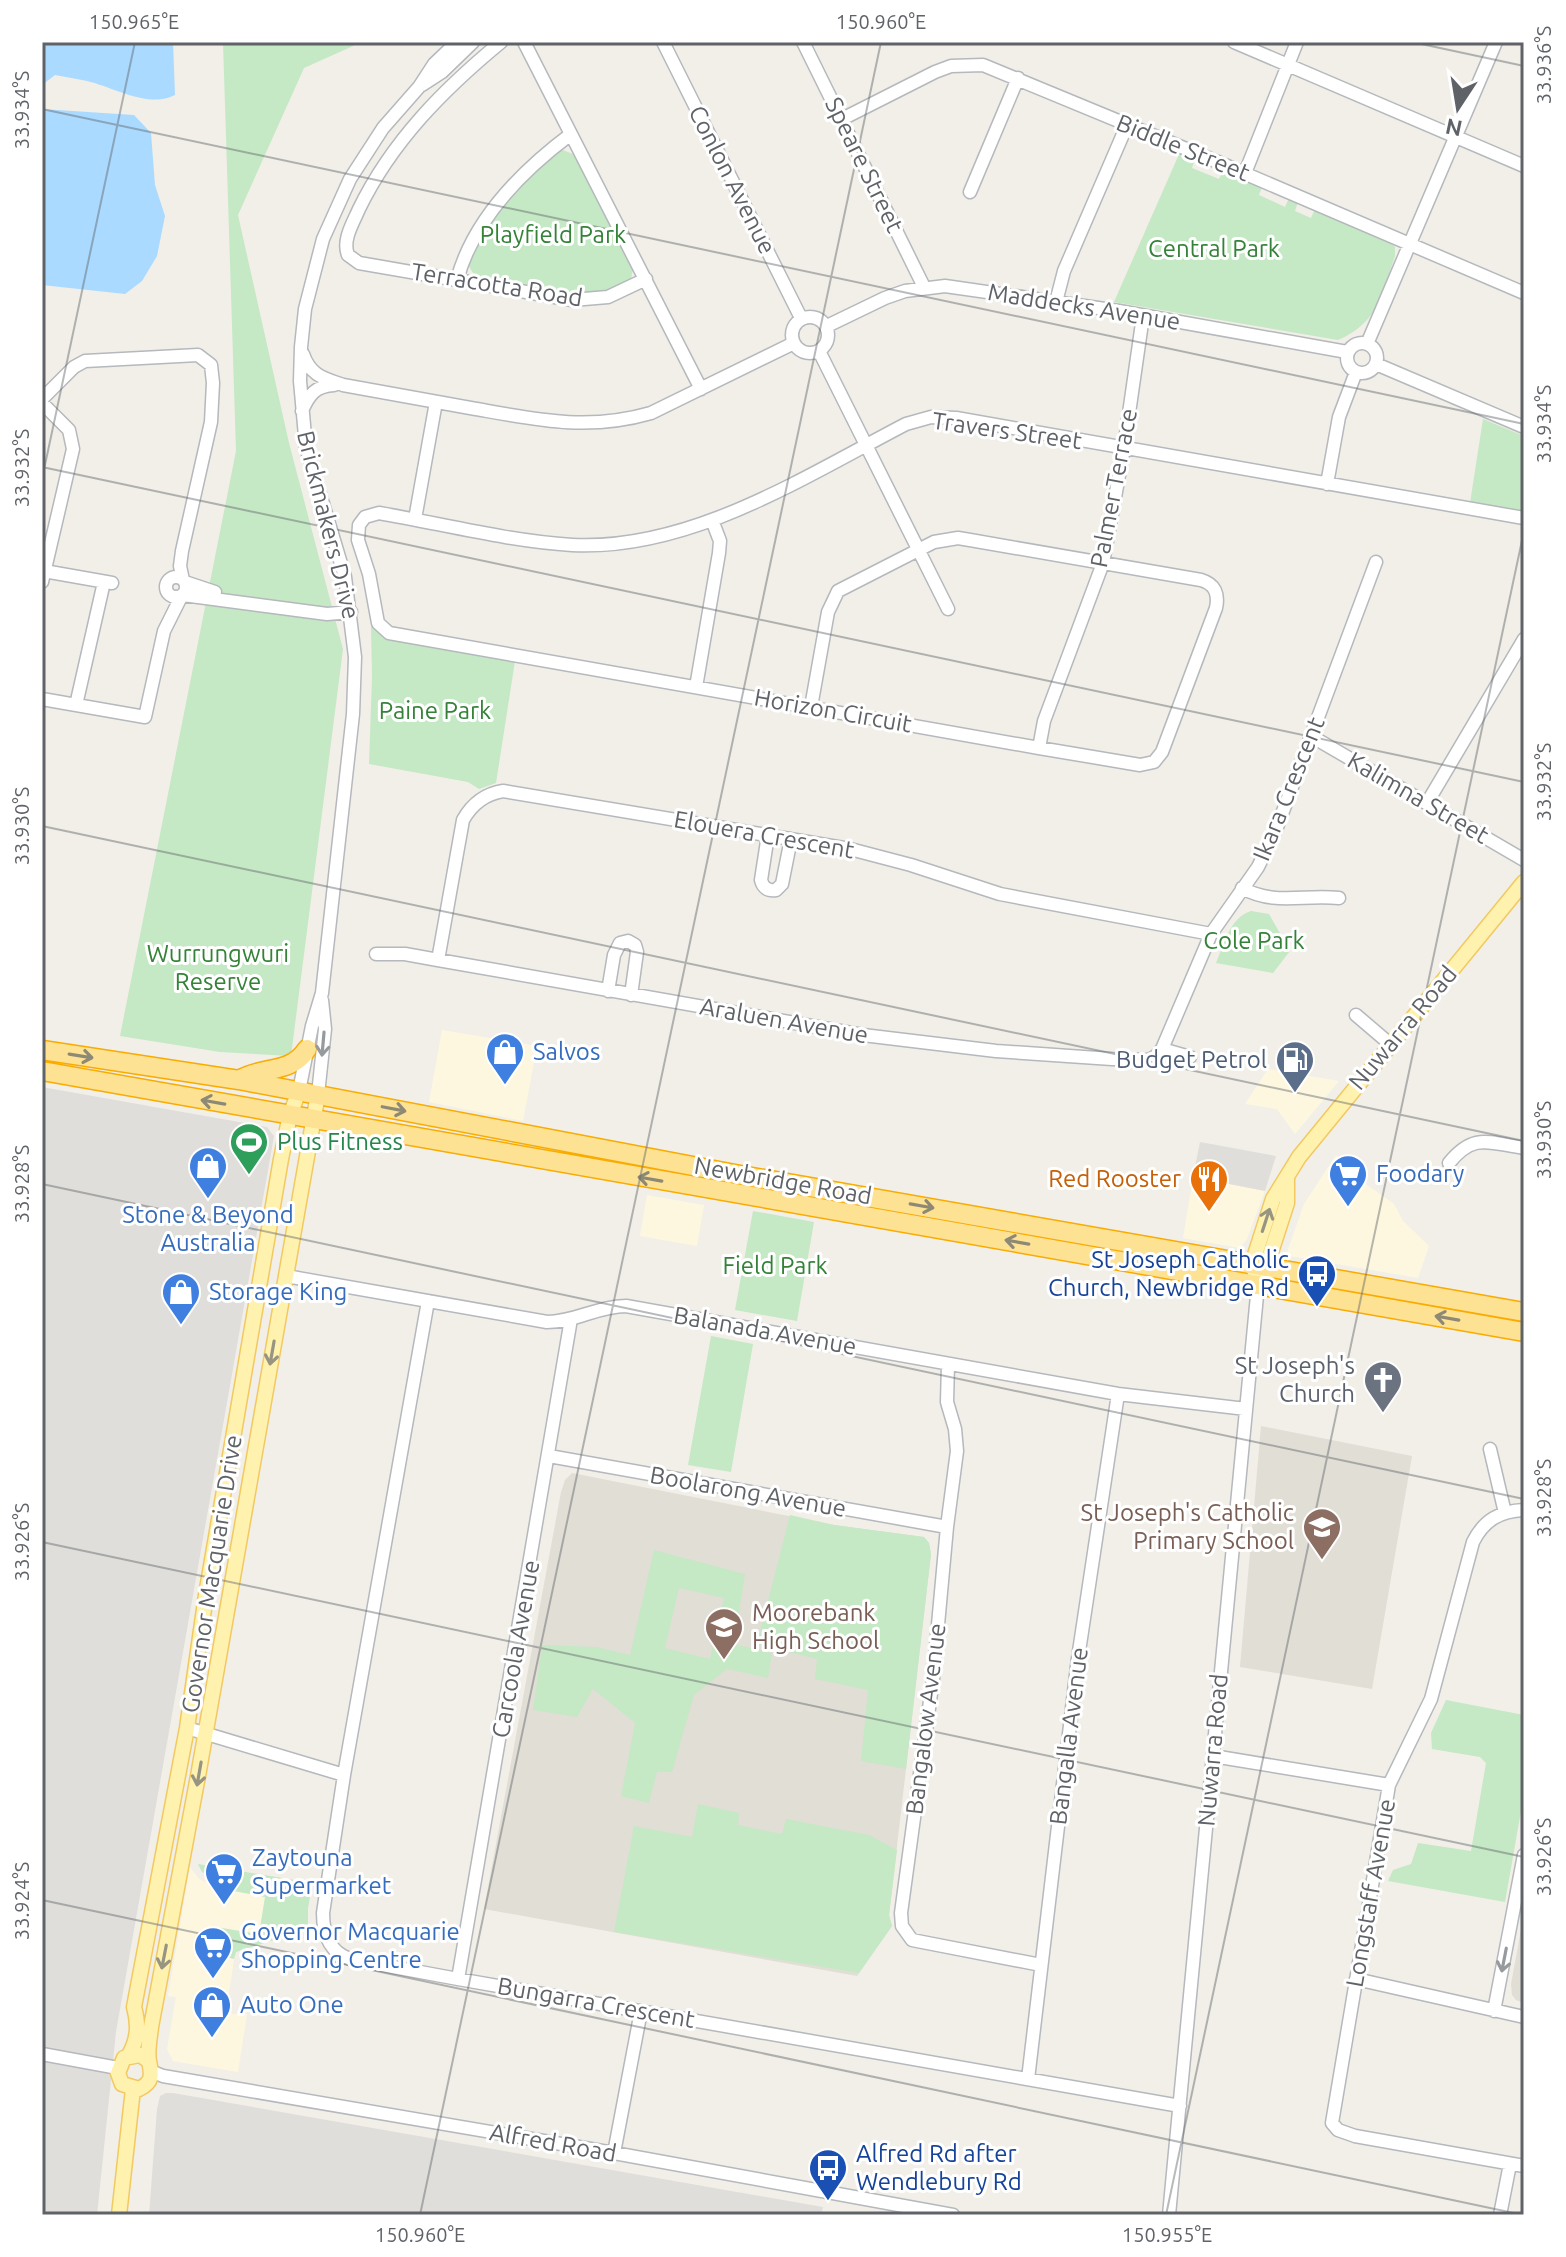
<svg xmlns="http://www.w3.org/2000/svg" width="1566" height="2257" viewBox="0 0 1566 2257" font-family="Ubuntu,sans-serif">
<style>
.commercial{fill:#fef7e0}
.industrial{fill:#e0deda}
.education{fill:#e1ded6}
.green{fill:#c5e8c5;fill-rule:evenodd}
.water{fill:#aadaff}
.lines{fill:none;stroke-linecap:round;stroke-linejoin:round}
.minor-casing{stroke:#b5b8bc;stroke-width:15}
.major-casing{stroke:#f2c960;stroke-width:17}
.highway-casing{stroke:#f9ab00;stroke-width:21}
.minor{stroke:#fff;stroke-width:12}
.major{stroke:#fff2af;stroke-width:14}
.highway{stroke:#fde293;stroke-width:18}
.oneway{stroke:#979a9d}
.oneway2{stroke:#8e8975}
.oneway3{stroke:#979581}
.ticks{fill:none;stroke:#5f6368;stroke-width:2;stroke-opacity:0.45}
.labels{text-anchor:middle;stroke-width:6;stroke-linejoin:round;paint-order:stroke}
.street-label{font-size:24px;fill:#5f6368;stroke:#fff}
.park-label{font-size:24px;fill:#348238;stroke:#fff}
.shop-label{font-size:24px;fill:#366cbe;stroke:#fff;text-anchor:start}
.service-label{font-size:24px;fill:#4e5e75;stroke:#fff;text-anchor:end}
.leisure-label{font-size:24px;fill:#27864d;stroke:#fff;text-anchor:start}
.food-label{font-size:24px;fill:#c56008;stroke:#fff;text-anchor:end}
.transit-label{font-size:24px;fill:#164399;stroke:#fff;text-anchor:end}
.worship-label{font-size:24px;fill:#5b616d;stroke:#fff;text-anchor:end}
.education-label{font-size:24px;fill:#785e54;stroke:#fff;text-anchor:end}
.neatline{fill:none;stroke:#5f6368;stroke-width:3}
.ticks-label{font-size:20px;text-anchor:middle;fill:#5f6368}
</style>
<rect width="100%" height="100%" fill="#f1efe8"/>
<!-- commercial -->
<path class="commercial" d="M442,1030L537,1046L523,1121L429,1102Z
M1268,1069L1339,1081L1295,1134L1277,1109L1245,1104Z
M1336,1155L1367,1185L1394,1204L1403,1221L1429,1246L1418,1278L1290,1256L1287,1252L1304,1204Z
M1193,1177L1265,1191L1247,1239L1240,1248L1183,1238Z
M647,1195L704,1205L697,1246L640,1236Z
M190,1867L199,1879L217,1887L266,1896L259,1935L214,1937L208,1952L234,1959L229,1993L232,2014H247L238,2072L173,2061L167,2049L176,1997L168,1996Z"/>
<!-- industrial -->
<path class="industrial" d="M42,1087L267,1127L274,1136L116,2032L97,2215H42Z
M1200,1142L1276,1156L1265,1191L1193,1177Z
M166,2093H173L823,2207L821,2215H149L157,2109L160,2096Z"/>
<!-- education -->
<path class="education" d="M1261,1426L1412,1456L1372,1689L1240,1667Z
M572,1473L834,1525L924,1537L929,1543L931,1554L889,1915L892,1926L857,1976L484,1909L561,1492L565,1480Z
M1524,1913V2003L1516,2000L1512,1995L1511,1984Z"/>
<!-- green -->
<path class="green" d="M223,42H362L304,68L238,215L289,443L343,649L291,1056L220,1052L120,1036L236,451Z
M563,150L575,155L628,258L633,269L631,279L606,291L582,295L475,276L468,265C477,235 534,163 563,150Z
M1180,152L1195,159L1192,168L1219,179L1223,171L1262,187L1259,195L1285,207L1289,198L1298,202L1295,211L1311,218L1315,209L1390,240L1395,247V256C1382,294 1378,323 1338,340L1114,302Z
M1483,419L1524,436V512L1470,503Z
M371,626L389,639L515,661L496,783L479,789L468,782L369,764L372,677Z
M1251,911L1269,914L1290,951L1273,973L1216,963C1224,945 1230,917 1251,911Z
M753,1211L814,1222L797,1321L735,1310Z
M711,1336L753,1344L731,1472L688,1465Z
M790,1515L834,1525L924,1537L929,1543L931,1554L906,1769L861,1761L868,1690L815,1679L817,1659L757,1644Z
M654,1550L745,1574L734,1644L772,1653L768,1678L727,1669L694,1695L672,1772H657L649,1803L621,1796L635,1723L593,1689L577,1717L533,1710L542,1645L597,1647L630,1655ZM679,1588L724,1598L710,1659L665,1648Z
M1446,1700L1524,1715V1794L1505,1902L1388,1881L1393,1870L1411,1864L1418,1843L1471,1851L1486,1763L1480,1757L1432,1749L1431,1733Z
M698,1804L739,1813L738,1825L782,1834L786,1819L869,1835L897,1850L889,1915L892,1926L859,1973L614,1932L634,1826L692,1837Z
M198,1864L312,1883L308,1909V1929L236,1952L234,1959L208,1952L216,1927L259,1934L265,1897L223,1889L221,1881L202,1872Z"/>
<!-- water -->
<path class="water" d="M42,42H173L175,95C149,109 113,87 87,81C77,79 66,77 55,75L42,85Z
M42,109L134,115L151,133L155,185L165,216L157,256L142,281L125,294L42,285Z"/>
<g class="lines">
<!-- minor casing -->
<g class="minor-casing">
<path id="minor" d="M501,42C444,89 392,141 359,209C353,223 342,240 348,255L359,263L572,300L608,297L646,279
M524,42L701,389
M663,42L801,318
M803,42L924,287
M1234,42L1524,166
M422,85L442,72L473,42
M842,119L935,72L951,66L983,65L1225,165L1524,293
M1245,173L1297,42
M970,192L1018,78
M457,280C473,220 523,170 571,134
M1056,302L1064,271L1127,125
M792 335a18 18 0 1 1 36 0a18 18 0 1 1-36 0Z
M827,326L885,298L905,291L945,286L1119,311L1347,352
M1347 358a15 15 0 1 1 30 0a15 15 0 1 1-30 0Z
M1367,344L1496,42
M819,351L948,609
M303,354C310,375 323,378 343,385C387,393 431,401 476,409C538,420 589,431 651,413L794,343
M1376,364L1524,427
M42,399L74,367L85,361L198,355L211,365L213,383L211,422L182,551L180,566L183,580
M42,403L69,430L73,449L42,582
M302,411C309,394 316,386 334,385
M1327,484L1339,417L1356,372
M415,519L436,402
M44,571L112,583
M166 587a10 10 0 1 1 20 0a10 10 0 1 1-20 0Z
M185,582L215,592
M183,595L327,614L351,612
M696,687L719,553L720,541L712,520
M42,699L145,717L164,631L182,595
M76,705L104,582
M811,707L828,612L838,591L934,542L958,538L970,540L1201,580C1215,584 1219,594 1216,608L1162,752L1154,762L1140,765L1039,748L389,633L378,623L369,574L358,540L359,525L365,517L379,513C443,524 508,541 572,545C690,551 804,477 906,424L931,417L956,418L1524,518
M1311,736L1524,860
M1039,748L1044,721L1103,563L1124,448L1143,316
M1427,803L1524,639
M768,835L761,880C763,888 768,891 776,890L782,884L791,839
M1242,888C1275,906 1303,894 1339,898
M376,954H405L438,960L863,1035L996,1051L1112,1059L1149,1060L1156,1056L1162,1049L1190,1057
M438,960L463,820C472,804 484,794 503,791L850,849L911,865L1000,894L1211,934
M608,991L614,955L620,943L628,941L635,945L637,952L631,995
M1356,1015L1390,1044
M1162,1049L1211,934L1258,867L1276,830L1376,562
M299,1091L312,1026L322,993L353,714L355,657L345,577L306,447L300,381L301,347L305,309L323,239L350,179L383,128L419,87L434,64L457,42
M318,1094L325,1029L322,1000
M1449,1163C1474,1132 1489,1143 1524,1148
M286,1276L547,1322C575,1322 598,1306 626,1306L1118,1394L1246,1409
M428,1301L344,1775L323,1913C323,1934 329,1952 350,1959L458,1979L1180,2106
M948,1364L947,1402L955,1429L957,1451L947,1527L933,1679L901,1913L902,1926L912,1940L1041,1965
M1490,1449L1505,1513
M549,1456L947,1527
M1524,1510C1500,1511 1484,1520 1473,1542L1431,1699L1389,1785L1332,2123L1338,2130L1355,2136L1524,2166
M187,1728L344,1775
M1213,1756L1389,1785
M458,1979L571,1319
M1356,1979L1524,2017
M1494,2011L1524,1855
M42,2054L118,2068
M153,2072L163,2076L614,2153L953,2215
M1028,2079L1078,1658L1118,1394
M614,2153L641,2011
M1169,2215L1258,1285
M1500,2215L1510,2164"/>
</g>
<!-- major casing -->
<g class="major-casing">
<path id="major" d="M1255,1273L1252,1264L1273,1199L1299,1157L1524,882
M1264,1274L1287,1203V1178
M129,2055C138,2039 139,2025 134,2007L187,1728L206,1595L281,1159L290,1115L299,1091
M149,2061L140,2055L124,2058L118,2073L122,2084L139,2089C153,2082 152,2075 149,2061C147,2051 150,2037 151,2027L198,1776L318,1094
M119,2215L133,2089"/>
</g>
<!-- highway casing -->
<g class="highway-casing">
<path id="highway" d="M42,1050L239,1080L735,1174L1524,1312
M42,1071L1524,1332
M239,1080C264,1065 290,1075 307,1049"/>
</g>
<!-- minor -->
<use href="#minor" class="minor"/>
<!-- major -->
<use href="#major" class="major"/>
<!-- highway -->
<use href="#highway" class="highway"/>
</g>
<!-- one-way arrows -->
<defs><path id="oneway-shaft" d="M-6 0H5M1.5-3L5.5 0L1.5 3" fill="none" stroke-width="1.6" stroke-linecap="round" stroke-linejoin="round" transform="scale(2)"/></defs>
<g class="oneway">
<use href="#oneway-shaft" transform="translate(323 1044) rotate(95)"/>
<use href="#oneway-shaft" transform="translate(1504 1960) rotate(101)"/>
</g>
<g class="oneway2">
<use href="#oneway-shaft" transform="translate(81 1056) rotate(9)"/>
<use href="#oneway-shaft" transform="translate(213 1102) rotate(-170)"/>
<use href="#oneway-shaft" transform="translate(394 1109) rotate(11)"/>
<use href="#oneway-shaft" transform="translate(650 1179) rotate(-170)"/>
<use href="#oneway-shaft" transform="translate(922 1206) rotate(10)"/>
<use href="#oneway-shaft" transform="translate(1017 1242) rotate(-170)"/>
<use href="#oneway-shaft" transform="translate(1447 1318) rotate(-170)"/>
</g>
<g class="oneway3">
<use href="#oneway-shaft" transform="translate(1266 1220) rotate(-72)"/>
<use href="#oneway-shaft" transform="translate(272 1353) rotate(100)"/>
<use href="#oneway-shaft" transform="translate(199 1774) rotate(100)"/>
<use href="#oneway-shaft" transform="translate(164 1957) rotate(101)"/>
</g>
<!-- ticks -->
<path class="ticks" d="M1412,42L1524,66M42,109L1524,424M42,467L1524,782M42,479L135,42M42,826L1524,1141M42,1184L1524,1499M42,1542L1524,1857M42,1900L1523,2215M420,2215L881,42M1166,2215L1524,531"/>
<!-- icons -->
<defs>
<g id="shop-pin" transform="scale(2)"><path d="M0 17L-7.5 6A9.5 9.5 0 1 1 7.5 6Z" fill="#3f7fe0" stroke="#fff"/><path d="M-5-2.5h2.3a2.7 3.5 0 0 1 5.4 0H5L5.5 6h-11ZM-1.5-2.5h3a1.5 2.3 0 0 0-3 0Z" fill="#fff"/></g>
<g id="fuel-pin" transform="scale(2)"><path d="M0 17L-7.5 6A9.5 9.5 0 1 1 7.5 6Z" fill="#5c6f8a" stroke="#fff"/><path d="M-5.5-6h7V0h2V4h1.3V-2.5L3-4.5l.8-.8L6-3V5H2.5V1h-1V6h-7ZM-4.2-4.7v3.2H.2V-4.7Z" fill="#fff"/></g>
<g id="stadium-pin" transform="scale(2)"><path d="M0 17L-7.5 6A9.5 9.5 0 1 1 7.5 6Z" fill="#2e9e5b" stroke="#fff"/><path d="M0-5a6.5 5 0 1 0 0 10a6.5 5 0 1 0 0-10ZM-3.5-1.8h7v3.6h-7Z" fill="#fff"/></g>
<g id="supermarket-pin" transform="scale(2)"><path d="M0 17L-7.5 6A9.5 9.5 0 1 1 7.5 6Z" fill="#3f7fe0" stroke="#fff"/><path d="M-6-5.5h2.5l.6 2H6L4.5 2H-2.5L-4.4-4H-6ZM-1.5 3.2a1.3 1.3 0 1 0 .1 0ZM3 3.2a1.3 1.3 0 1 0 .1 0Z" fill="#fff"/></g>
<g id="restaurant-pin" transform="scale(2)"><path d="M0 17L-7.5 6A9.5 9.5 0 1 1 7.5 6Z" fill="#e8710a" stroke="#fff"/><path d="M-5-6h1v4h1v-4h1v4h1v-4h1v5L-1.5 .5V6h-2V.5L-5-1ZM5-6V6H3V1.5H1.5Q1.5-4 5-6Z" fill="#fff"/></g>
<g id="bus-pin" transform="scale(2)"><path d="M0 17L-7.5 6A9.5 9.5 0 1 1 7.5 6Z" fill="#1a4fb4" stroke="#fff"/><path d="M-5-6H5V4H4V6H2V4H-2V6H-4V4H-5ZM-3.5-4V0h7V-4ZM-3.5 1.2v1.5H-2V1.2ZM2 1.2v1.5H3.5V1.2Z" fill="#fff"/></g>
<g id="church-pin" transform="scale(2)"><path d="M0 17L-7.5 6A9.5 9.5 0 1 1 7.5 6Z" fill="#6b7280" stroke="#fff"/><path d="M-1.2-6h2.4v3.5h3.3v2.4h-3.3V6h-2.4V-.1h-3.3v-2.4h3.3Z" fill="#fff"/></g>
<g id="school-pin" transform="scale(2)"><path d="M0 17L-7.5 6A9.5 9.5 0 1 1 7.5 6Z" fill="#8d6e63" stroke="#fff"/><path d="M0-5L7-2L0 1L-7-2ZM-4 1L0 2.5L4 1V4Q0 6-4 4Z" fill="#fff"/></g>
</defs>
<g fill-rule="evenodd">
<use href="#shop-pin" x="505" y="1052"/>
<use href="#fuel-pin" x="1295" y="1060"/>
<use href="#stadium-pin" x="249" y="1142"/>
<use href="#shop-pin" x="208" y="1166"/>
<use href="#supermarket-pin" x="1348" y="1174"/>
<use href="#restaurant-pin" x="1209" y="1179"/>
<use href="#bus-pin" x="1317" y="1274"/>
<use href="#shop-pin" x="181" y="1292"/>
<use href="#church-pin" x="1383" y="1380"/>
<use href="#school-pin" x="1322" y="1527"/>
<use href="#school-pin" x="724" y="1627"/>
<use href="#supermarket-pin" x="224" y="1872"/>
<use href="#supermarket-pin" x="213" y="1946"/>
<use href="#shop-pin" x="212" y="2005"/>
<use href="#bus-pin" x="828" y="2168"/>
</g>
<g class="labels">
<!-- street labels -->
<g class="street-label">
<text transform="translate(1183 148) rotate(22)" y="8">Biddle Street</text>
<text transform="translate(864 165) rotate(64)" y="8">Speare Street</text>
<text transform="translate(732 180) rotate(63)" y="8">Conlon Avenue</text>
<text transform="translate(497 285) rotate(9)" y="8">Terracotta Road</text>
<text transform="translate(1084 307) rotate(9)" y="8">Maddecks Avenue</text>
<text transform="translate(1007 431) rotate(8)" y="8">Travers Street</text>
<text transform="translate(1114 488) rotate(-79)" y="8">Palmer Terrace</text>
<text transform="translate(328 525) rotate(76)" y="8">Brickmakers Drive</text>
<text transform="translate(833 711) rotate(10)" y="8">Horizon Circuit</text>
<text transform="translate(1289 789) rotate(-68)" y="8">Ikara Crescent</text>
<text transform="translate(1418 798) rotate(30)" y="8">Kalimna Street</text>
<text transform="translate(764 835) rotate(10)" y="8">Elouera Crescent</text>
<text transform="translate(784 1021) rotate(10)" y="8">Araluen Avenue</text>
<text transform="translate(1403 1028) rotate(-50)" y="8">Nuwarra Road</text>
<text transform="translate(783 1181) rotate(10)" y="8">Newbridge Road</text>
<text transform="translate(765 1331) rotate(10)" y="8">Balanada Avenue</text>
<text transform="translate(748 1492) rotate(10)" y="8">Boolarong Avenue</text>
<text transform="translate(212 1574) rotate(-81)" y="8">Governor Macquarie Drive</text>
<text transform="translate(516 1649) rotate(-80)" y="8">Carcoola Avenue</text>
<text transform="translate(926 1719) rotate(-83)" y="8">Bangalow Avenue</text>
<text transform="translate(1069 1736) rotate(-83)" y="8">Bangalla Avenue</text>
<text transform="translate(1213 1750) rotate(-85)" y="8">Nuwarra Road</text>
<text transform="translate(1371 1893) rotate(-80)" y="8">Longstaff Avenue</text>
<text transform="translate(596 2003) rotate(10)" y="8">Bungarra Crescent</text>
<text transform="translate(553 2143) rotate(10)" y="8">Alfred Road</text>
</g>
<!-- park labels -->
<g class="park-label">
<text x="553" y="243">Playfield Park</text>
<text x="1214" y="257">Central Park</text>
<text x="435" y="719">Paine Park</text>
<text x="1254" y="949">Cole Park</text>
<text x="218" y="962">Wurrungwuri<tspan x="218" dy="28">Reserve</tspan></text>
<text x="775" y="1274">Field Park</text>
</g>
<!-- shop labels -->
<g class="shop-label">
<text x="533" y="1060">Salvos</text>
<text x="1376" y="1182">Foodary</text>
<text x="208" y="1223" text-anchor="middle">Stone &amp; Beyond<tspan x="208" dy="28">Australia</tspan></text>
<text x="209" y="1300">Storage King</text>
<text x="252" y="1866">Zaytouna<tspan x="252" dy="28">Supermarket</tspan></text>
<text x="241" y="1940">Governor Macquarie<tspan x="241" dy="28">Shopping Centre</tspan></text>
<text x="240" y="2013">Auto One</text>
</g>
<!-- service labels -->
<g class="service-label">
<text x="1267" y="1068">Budget Petrol</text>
</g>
<!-- leisure labels -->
<g class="leisure-label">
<text x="277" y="1150">Plus Fitness</text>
</g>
<!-- food labels -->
<g class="food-label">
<text x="1181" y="1187">Red Rooster</text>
</g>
<!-- transit labels -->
<g class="transit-label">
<text x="1289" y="1268">St Joseph Catholic<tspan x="1289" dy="28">Church, Newbridge Rd</tspan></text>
<text x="856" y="2162" text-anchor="start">Alfred Rd after<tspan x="856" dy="28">Wendlebury Rd</tspan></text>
</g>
<!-- worship labels -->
<g class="worship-label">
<text x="1355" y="1374">St Joseph's<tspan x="1355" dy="28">Church</tspan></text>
</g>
<!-- education labels -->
<g class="education-label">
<text x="1294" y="1521">St Joseph's Catholic<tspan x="1294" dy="28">Primary School</tspan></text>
<text x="752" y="1621" text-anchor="start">Moorebank<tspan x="752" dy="28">High School</tspan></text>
</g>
</g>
<!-- border -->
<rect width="1566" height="2257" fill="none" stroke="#ffffff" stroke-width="88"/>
<!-- north arrow -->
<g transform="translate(1458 108) rotate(192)" stroke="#ffffff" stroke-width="6" paint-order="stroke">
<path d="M0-6L14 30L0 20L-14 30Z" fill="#5f6368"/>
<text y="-12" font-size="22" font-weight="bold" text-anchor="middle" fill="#5f6368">N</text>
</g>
<rect x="44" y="44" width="1478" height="2169" class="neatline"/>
<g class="ticks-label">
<text x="134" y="29">150.965°E</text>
<text x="881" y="29">150.960°E</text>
<text transform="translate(1544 65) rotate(-90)" y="7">33.936°S</text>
<text transform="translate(22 110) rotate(-90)" y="7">33.934°S</text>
<text transform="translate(1544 424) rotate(-90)" y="7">33.934°S</text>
<text transform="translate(22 468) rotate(-90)" y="7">33.932°S</text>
<text transform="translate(1544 782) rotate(-90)" y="7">33.932°S</text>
<text transform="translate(22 826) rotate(-90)" y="7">33.930°S</text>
<text transform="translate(1544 1140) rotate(-90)" y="7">33.930°S</text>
<text transform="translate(22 1184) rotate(-90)" y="7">33.928°S</text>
<text transform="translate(1544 1498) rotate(-90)" y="7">33.928°S</text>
<text transform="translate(22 1542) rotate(-90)" y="7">33.926°S</text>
<text transform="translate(1544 1857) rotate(-90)" y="7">33.926°S</text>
<text transform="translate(22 1901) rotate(-90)" y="7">33.924°S</text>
<text x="420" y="2242">150.960°E</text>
<text x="1167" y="2242">150.955°E</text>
</g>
</svg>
